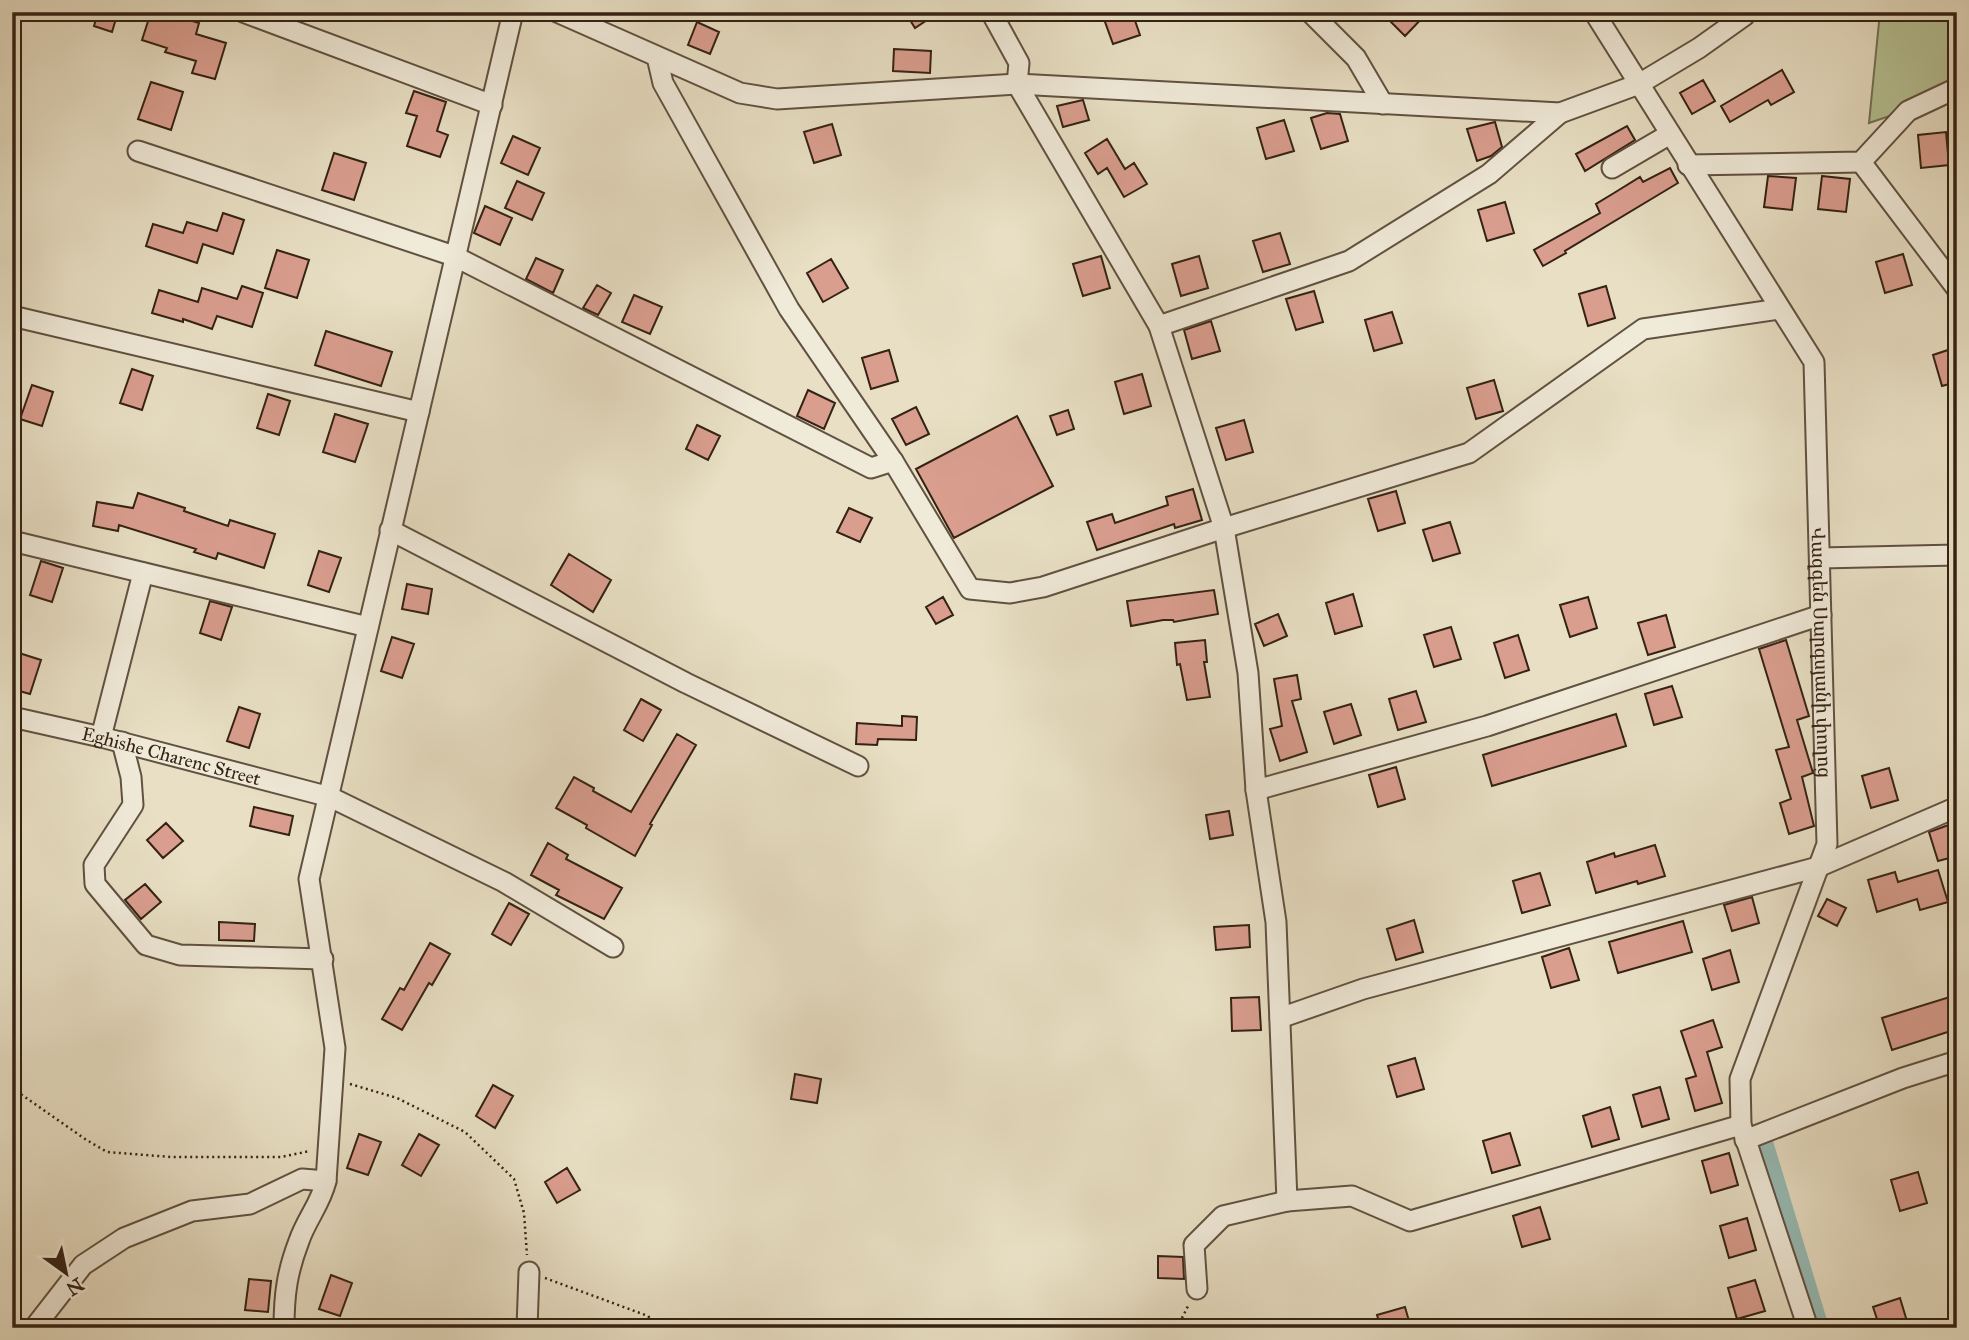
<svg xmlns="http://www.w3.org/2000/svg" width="1969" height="1340" viewBox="0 0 1969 1340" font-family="'IM FELL Great Primer','Noto Serif Armenian',serif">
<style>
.green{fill:#b6c194;stroke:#757254;stroke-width:2}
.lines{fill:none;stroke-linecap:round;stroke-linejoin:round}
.canal{stroke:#97bcb6;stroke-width:18}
.building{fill:#da9e8f;stroke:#342214;stroke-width:2}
.minor-casing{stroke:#615140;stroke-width:23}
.path{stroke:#342214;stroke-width:2.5;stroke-dasharray:2 3.5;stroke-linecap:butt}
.minor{stroke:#f0ead9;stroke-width:19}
.labels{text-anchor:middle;stroke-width:5;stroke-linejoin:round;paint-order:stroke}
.street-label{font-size:19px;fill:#342214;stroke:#f0ead9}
</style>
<rect width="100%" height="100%" fill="#e8dfc4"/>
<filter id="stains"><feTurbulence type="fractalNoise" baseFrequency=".00286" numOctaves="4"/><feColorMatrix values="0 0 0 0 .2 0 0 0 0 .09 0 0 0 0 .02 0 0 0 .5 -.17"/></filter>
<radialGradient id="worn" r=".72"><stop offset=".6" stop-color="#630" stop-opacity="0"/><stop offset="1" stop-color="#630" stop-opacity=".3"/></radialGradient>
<!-- green -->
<path class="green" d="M1880,12H1957V93L1869,123Z"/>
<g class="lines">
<!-- canal -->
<path class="canal" d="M1764,1142L1820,1328"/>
</g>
<!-- building -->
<path class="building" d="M98,12H118L112,32L94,26Z
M151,12L175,20L176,16L199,23L196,34L226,43L215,79L192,73L196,61L165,52L167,48L142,40Z
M905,12H939L915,28Z
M1124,12H1132L1140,35L1113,44L1104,19Z
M1381,12H1428L1405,36Z
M697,22L719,32L710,54L688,45Z
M894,49L931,51L930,73L893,71Z
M1782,70L1794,92L1771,105L1768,100L1730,122L1721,106Z
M1703,80L1715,101L1692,114L1680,93Z
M151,82L183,92L171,130L138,119Z
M414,91L446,102L437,131L448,135L440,157L407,146L417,116L406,113Z
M1083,100L1089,120L1063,127L1057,106Z
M1327,113L1340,114L1348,141L1321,149L1311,118Z
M1284,120L1294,151L1266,159L1257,128Z
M1495,122L1502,147L1491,156L1477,161L1467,129Z
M832,124L841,155L814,163L804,132Z
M1627,126L1635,140L1585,171L1576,154Z
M1946,132L1949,165L1921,168L1918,135Z
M513,136L540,148L528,175L501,163Z
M1107,139L1125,169L1134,163L1147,184L1124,197L1107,168L1098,174L1085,153Z
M334,153L366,163L354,200L322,190Z
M1670,168L1678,183L1565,251L1566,253L1543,266L1534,250L1600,213L1596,204L1614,193L1640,177L1643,182Z
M1768,176L1796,178L1792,210L1764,207Z
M1822,176L1850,179L1846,212L1818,209Z
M517,181L544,193L532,220L505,208Z
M1505,202L1514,233L1487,241L1478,210Z
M485,206L512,218L500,245L474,233Z
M223,213L244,220L233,254L203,244L197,263L146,246L153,224L183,233L187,222L217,231Z
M1280,233L1290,264L1263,272L1253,241Z
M277,250L309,260L297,298L265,288Z
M1903,254L1912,285L1885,293L1876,262Z
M1101,256L1110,288L1083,296L1073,264Z
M1199,256L1208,288L1181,296L1172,264Z
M536,258L563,270L553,293L526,279Z
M831,259L848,288L823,302L807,273Z
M597,285L611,293L598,315L583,308Z
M242,286L263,293L252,327L217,316L212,329L183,319V322L152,313L159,290L198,302L202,288L237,299Z
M1606,286L1615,318L1588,326L1579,294Z
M1314,291L1323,322L1296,330L1286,299Z
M634,295L662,307L650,334L622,322Z
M1392,312L1402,343L1374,351L1365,320Z
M1211,321L1220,351L1192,359L1184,330Z
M326,331L392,352L381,386L315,365Z
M1957,347V382L1942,386L1933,355Z
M889,350L898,381L871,389L862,358Z
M132,369L153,376L142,410L120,403Z
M1142,374L1151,406L1124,414L1115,382Z
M1494,380L1503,411L1476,419L1467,388Z
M32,385L53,392L42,426L20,419Z
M808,390L835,403L824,429L797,416Z
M268,394L290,401L279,435L257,428Z
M916,407L929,434L906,445L892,419Z
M1068,410L1074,429L1057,435L1050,416Z
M335,414L368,424L355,462L323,452Z
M1017,416L1053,486L954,538L916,469Z
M1244,420L1253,452L1226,460L1216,428Z
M697,425L720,436L708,460L686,449Z
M1193,489L1202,520L1175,528L1174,524L1097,550L1087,522L1112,514L1115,523L1168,505L1166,497Z
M1396,491L1405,523L1378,531L1368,499Z
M138,493L185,508L184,511L228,526L230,520L275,534L264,568L218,553L216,559L194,552L196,549L119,525L118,531L93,526L97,502L133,508Z
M849,508L872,518L860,542L837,532Z
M1450,522L1460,553L1433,561L1423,530Z
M319,551L341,558L329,592L308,585Z
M569,554L611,580L593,612L551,585Z
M41,561L63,568L52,602L30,595Z
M407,584L432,589L428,614L402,609Z
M1214,590L1218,614L1174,622L1173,620H1163L1131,626L1127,601Z
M1353,594L1362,626L1335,634L1326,603Z
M943,597L953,615L936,624L926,607Z
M1588,597L1597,628L1570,637L1560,605Z
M210,601L232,607L221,640L200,633Z
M1278,614L1287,636L1264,646L1255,624Z
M1666,615L1675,647L1648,655L1638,623Z
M1451,627L1461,659L1434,667L1424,635Z
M1518,635L1529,670L1505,678L1494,643Z
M392,637L414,644L402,678L381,671Z
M1205,640L1207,662H1204L1210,697L1187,700L1180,664L1177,665L1175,643Z
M1786,640L1809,716L1797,720L1813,773L1802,777L1814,826L1789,834L1780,803L1791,799L1776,750L1789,747L1759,649Z
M19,653L41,660L30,694L12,689V675Z
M1297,675L1301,699L1292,701L1307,752L1280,761L1270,729L1282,726L1274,679Z
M1672,686L1682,717L1654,725L1645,694Z
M1416,691L1426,722L1398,730L1389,699Z
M641,699L661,710L643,741L624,730Z
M1351,704L1361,735L1334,744L1324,712Z
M239,707L260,714L249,748L227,741Z
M1616,714L1626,746L1492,786L1483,755Z
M902,716L917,717L916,740L878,739L877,745L856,744L857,723L902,726Z
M677,734L696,745L650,824L652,825L635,856L586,828L587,825L556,808L574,777L594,788L593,791L631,812Z
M1396,767L1405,799L1378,807L1369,775Z
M1889,768L1898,800L1871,808L1862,776Z
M254,807L293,816L289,835L250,826Z
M1229,811L1233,835L1210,839L1206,815Z
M1957,822V856L1938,861L1929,832Z
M166,823L183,841L163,858L147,840Z
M548,843L568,855L566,859L622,888L604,919L556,895L559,890L531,875Z
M1655,845L1665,876L1638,884L1637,881L1596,893L1587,862L1614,853L1615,857Z
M1938,870L1948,902L1920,910L1917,899L1877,912L1868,880L1895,872L1898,882Z
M1540,873L1550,905L1522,913L1513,881Z
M145,884L161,902L141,919L125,900Z
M1752,897L1759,923L1732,931L1724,905Z
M1827,899L1846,908L1837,926L1818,916Z
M509,903L529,914L511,945L492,934Z
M1414,920L1423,952L1396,960L1387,929Z
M1683,921L1692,952L1618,973L1609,942Z
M219,922L255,924L254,941L219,940Z
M1249,925L1250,947L1216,950L1214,927Z
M430,943L450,954L432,985L429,983L402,1030L382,1019L400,988L404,990Z
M1569,948L1579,980L1551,988L1542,957Z
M1730,950L1739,982L1712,990L1703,959Z
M1953,996L1957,1008V1029L1892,1050L1882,1018Z
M1259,997L1261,1030L1232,1031L1231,998Z
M1713,1020L1722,1047L1707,1052L1722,1103L1695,1111L1686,1079L1696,1076L1681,1031Z
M1415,1058L1424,1089L1397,1097L1388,1066Z
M795,1074L821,1079L817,1103L791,1099Z
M493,1085L513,1096L495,1128L476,1116Z
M1660,1087L1669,1119L1642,1127L1633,1095Z
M1610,1107L1619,1139L1592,1147L1583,1116Z
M1510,1133L1520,1165L1492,1173L1483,1141Z
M359,1134L381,1142L368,1175L347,1168Z
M419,1134L439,1145L421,1176L402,1165Z
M1729,1153L1738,1185L1711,1193L1702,1161Z
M567,1168L580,1190L557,1203L545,1182Z
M1918,1172L1927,1203L1900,1211L1891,1180Z
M1540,1207L1550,1239L1522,1247L1513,1216Z
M1747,1218L1756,1250L1729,1258L1720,1226Z
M1158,1256L1183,1257L1184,1279L1158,1278Z
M331,1275L352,1283L340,1316L319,1309Z
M249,1279L271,1281L268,1312L245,1310Z
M1755,1280L1765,1311L1737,1319L1728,1288Z
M1900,1298L1909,1328H1880L1873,1307Z
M1405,1307L1411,1328H1381L1377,1315Z"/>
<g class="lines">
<!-- minor casing -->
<g class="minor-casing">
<g id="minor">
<path d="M243,12L492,105"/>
<path d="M557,12L740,93L777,99L1017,84L1560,113L1639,84L1699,48L1744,16"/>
<path d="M991,12L1019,63L1017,84L1159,326L1224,528L1248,673L1256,790L1276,922L1287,1201"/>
<path d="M1310,12L1356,58L1383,104"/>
<path id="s1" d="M1594,12L1814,362L1827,844L1740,1079L1741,1125L1808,1328"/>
<path d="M657,57L663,83L789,309L893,461L970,589L1010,593L1043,587L1224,528L1469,453L1643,329L1780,309"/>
<path d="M138,151L454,256L871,468L893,461"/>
<path d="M1861,162L1957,289"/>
<path d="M1688,165L1861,162L1908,111L1957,88"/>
<path d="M1612,168L1670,134"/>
<path d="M12,316L419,412"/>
<path d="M1159,326L1349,261L1489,174L1560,113"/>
<path d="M390,530L686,683L858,766"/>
<path d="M12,541L368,627"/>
<path d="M1820,558L1957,555"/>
<path id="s2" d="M12,717L101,737L330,797L504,882L613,947"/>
<path d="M101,737L143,573"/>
<path d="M122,742L131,777L133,805L94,865L95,884L146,945L180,955L323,959"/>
<path d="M1256,790L1487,726L1821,615"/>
<path d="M1280,1018L1363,989L1818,867L1957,807"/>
<path d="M1745,1140L1903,1078L1957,1061"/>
<path d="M1197,1289L1194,1245L1223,1216L1287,1201L1352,1196L1410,1221L1741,1125"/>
<path d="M34,1328L83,1265L124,1238L192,1211L250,1204L302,1179L326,1181"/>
<path d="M284,1328C284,1295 287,1272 299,1241C306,1220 321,1203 326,1181L335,1048L309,879L513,12"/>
<path d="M527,1328L529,1272"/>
</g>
</g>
<!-- path -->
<path class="path" d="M350,1084L397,1098L465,1132L514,1179L524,1213L527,1255
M12,1088L85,1139L107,1152L171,1157H281L310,1151
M545,1278L648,1316L658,1328
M1177,1328L1188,1306"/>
<!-- minor -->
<use href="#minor" class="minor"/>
</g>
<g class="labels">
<!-- street labels -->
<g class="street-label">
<text dy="7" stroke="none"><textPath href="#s1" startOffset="704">Վազգեն Սարգսյանի փողոց</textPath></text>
<text dy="7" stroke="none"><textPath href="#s2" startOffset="164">Eghishe Charenc Street</textPath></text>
</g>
</g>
<!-- margin -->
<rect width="1969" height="1340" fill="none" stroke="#e8dfc4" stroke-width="42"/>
<rect x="14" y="14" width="1941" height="1312" fill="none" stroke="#342214" stroke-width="3.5"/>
<rect x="21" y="21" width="1927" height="1298" fill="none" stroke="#342214" stroke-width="2"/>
<!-- north arrow -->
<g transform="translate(66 1273) rotate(147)" stroke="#f0ead9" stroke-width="5" paint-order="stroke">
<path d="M0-5L12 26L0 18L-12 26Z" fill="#342214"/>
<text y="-10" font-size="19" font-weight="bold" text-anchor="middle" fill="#342214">N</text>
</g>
<rect width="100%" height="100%" filter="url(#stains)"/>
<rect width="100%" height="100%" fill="url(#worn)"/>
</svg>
